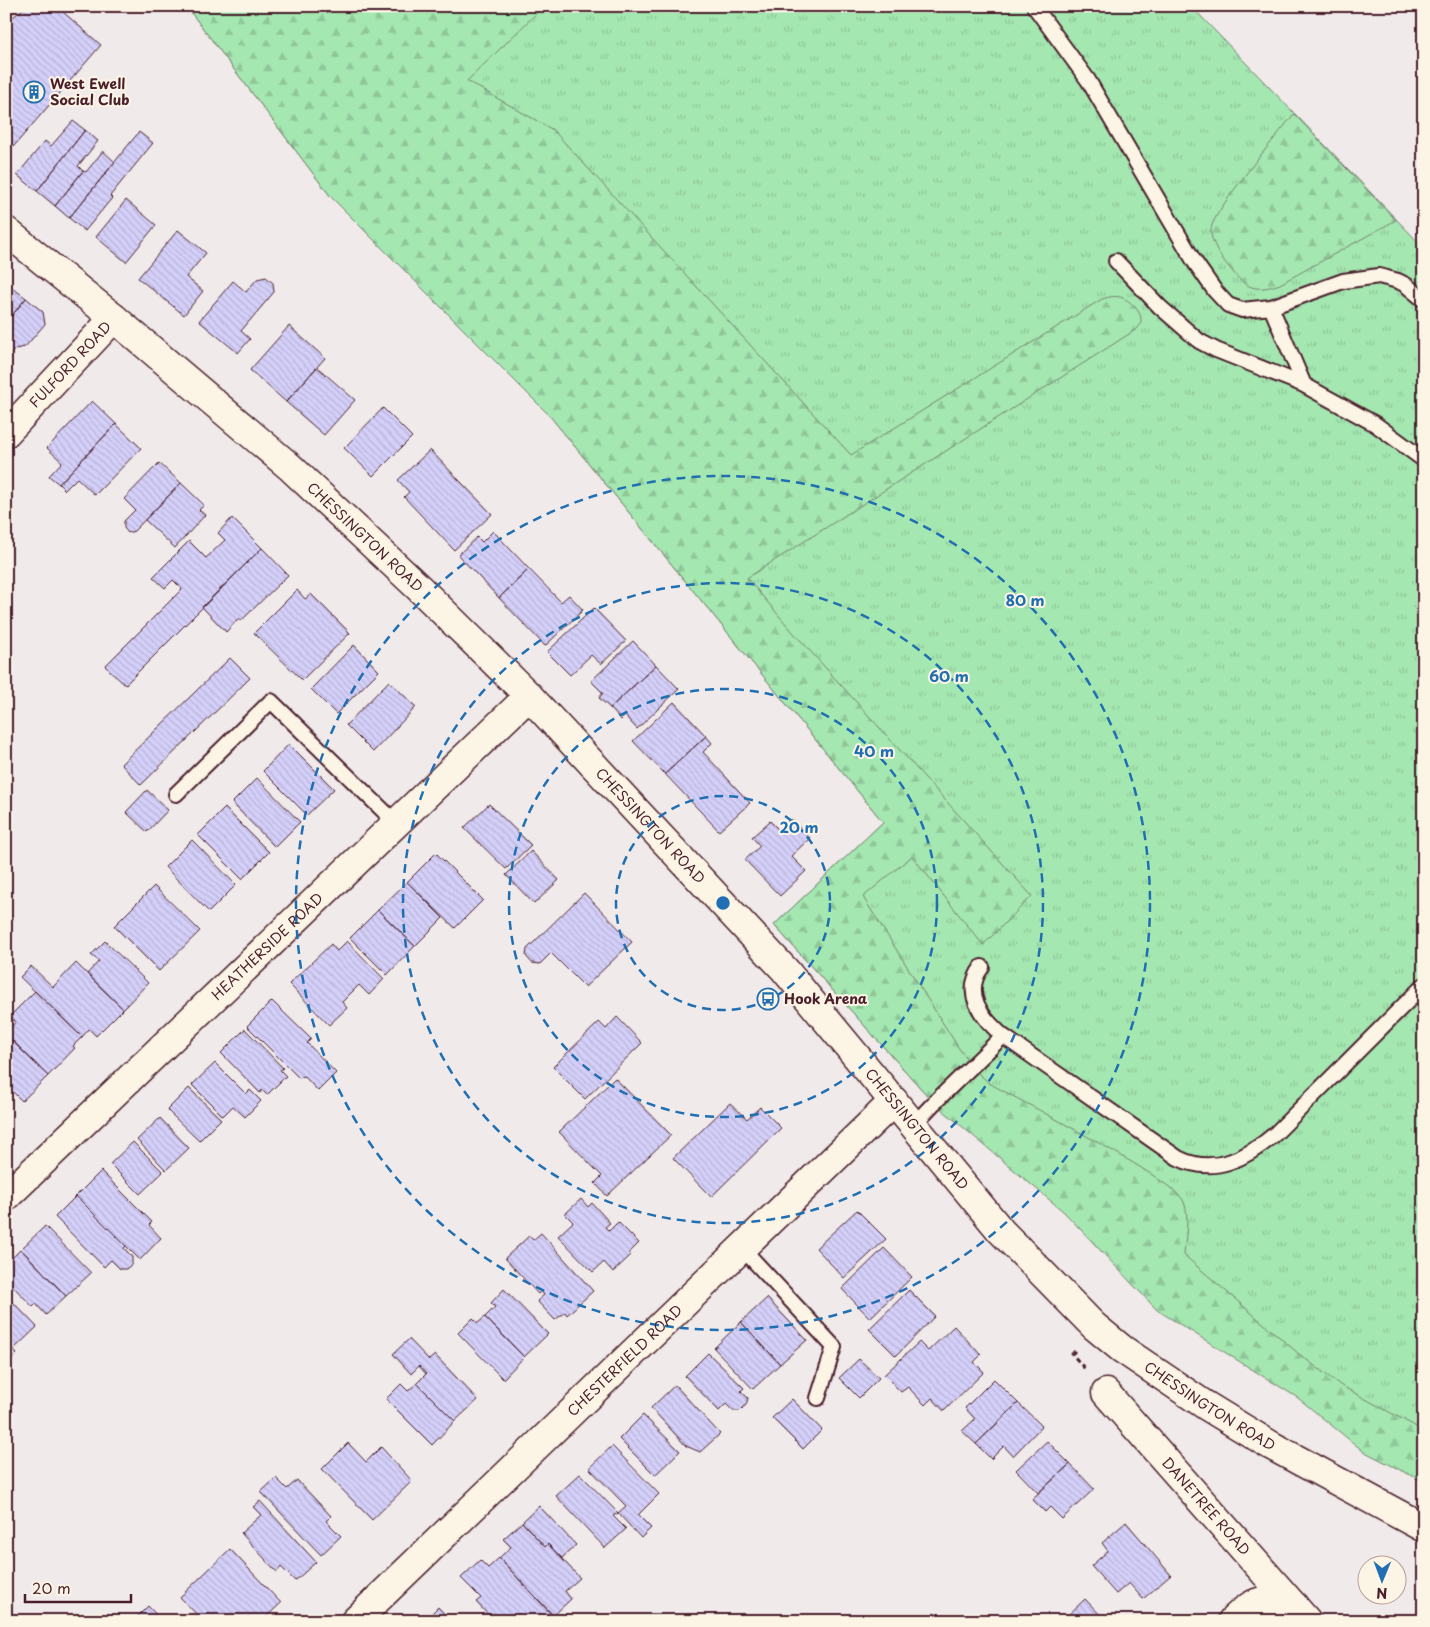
<svg xmlns="http://www.w3.org/2000/svg" width="1430" height="1627" viewBox="0 0 1430 1627" font-family="'Playpen Sans',sans-serif">
<style>
.grass{fill:url(#grass-tufts);stroke:#77836e}
.forest{fill:url(#forest-firs);stroke:#77836e}
.building{fill:url(#building-back-hatch);stroke:#4a1f2b}
.lines{fill:none;stroke-linecap:round;stroke-linejoin:round}
.lane-casing{stroke:#4a1f2b;stroke-width:18}
.street-casing{stroke:#4a1f2b;stroke-width:31}
.secondary-casing{stroke:#4a1f2b;stroke-width:31}
.path{stroke:#4a1f2b;stroke-width:3;stroke-dasharray:5 4;stroke-linecap:butt}
.lane{stroke:#fcf5e5;stroke-width:14}
.street{stroke:#fcf5e5;stroke-width:28}
.secondary{stroke:#fcf5e5;stroke-width:28}
.ring{fill:none;stroke:#1f6fb2;stroke-width:2.5;stroke-dasharray:9 6}
.labels{text-anchor:middle;stroke-width:4;stroke-linejoin:round;paint-order:stroke}
.poi-label{font-size:14px;font-weight:bold;fill:#4a1f2b;stroke:#fcf5e5;text-anchor:start}
.street-label{font-size:14px;fill:#4a1f2b;stroke:#fcf5e5}
.centre{fill:#1f6fb2;stroke:#fcf5e5;stroke-width:2.5}
.ring-label{font-size:15px;text-anchor:middle;font-weight:bold;fill:#1f6fb2;stroke:#fcf5e5;stroke-width:4;stroke-linejoin:round;paint-order:stroke}
</style>
<defs>
<pattern id="grass-tufts" width="24" height="20" patternUnits="userSpaceOnUse" patternTransform="scale(1.25)"><rect width="24" height="20" fill="#a4e7b1"/><path d="M3 7l-1-3M5 7V3M7 7l1-3M15 17l-1-3M17 17v-4M19 17l1-3" fill="none" stroke="#8fc698"/></pattern>
<pattern id="forest-firs" width="22" height="20" patternUnits="userSpaceOnUse" patternTransform="scale(1.25)"><rect width="22" height="20" fill="#a4e7b1"/><path d="M5 1l3.5 6h-7zM16 11l3.5 6h-7z" fill="#8fc698"/></pattern>
<pattern id="building-back-hatch" width="6" height="6" patternUnits="userSpaceOnUse" patternTransform="scale(1.25)"><rect width="6" height="6" fill="#d4d0f9"/><path d="M-1 5l2 2M0 0l6 6M5-1l2 2" fill="none" stroke="#b8b2d6"/></pattern>
</defs>
<rect width="100%" height="100%" fill="#f0eaeb"/>
<filter id="ink" filterUnits="userSpaceOnUse"><feTurbulence type="fractalNoise" baseFrequency=".02" numOctaves="2"/><feDisplacementMap in="SourceGraphic" scale="10" xChannelSelector="R" yChannelSelector="G"/><feConvolveMatrix kernelMatrix="1 2 1 2 8 2 1 2 1" color-interpolation-filters="sRGB"/></filter>
<g filter="url(#ink)">
<!-- grass -->
<path class="grass" d="M186,6H1191L1424,248V1467L934,1103L774,925L883,822L549,415L331,197Z"/>
<!-- forest -->
<path class="forest" d="M186,6H544L467,81L553,130L851,455L1102,299C1109,297 1116,295 1123,298C1134,303 1148,318 1137,329L747,578L792,631L1032,896L983,945L912,856L863,897L960,1050L979,1074L989,1083C1020,1101 1175,1179 1184,1202C1190,1217 1185,1239 1184,1255L1299,1354L1340,1385L1424,1431V1482L1363,1451L1298,1398L1157,1310L1064,1212L934,1103L774,925L883,822L549,415L331,197Z
M1294,114L1396,220L1280,284C1259,291 1248,291 1233,272C1224,261 1210,244 1211,229C1212,212 1280,132 1294,114Z"/>
<!-- building -->
<path class="building" d="M26,6H56L101,45L14,146L6,138V23Z
M73,121L85,130L37,191L17,175L45,141L51,146Z
M85,130L98,141L78,166L83,171L55,206L37,191Z
M139,132L153,143L110,196L112,198L85,231L69,218Z
M103,151L115,162L69,218L55,206L83,171L86,172Z
M126,200L156,225L126,262L96,237Z
M178,230L206,253L186,277L203,291L184,315L138,278Z
M266,277L273,283L274,292L241,331L250,339L238,353L199,321L233,281L246,292L257,279Z
M6,283L26,298L6,323Z
M26,298L43,312L45,324L25,347L15,349L6,359V323Z
M289,326L325,358L286,402L250,370Z
M317,367L355,400L324,435L286,402Z
M92,401L116,424L59,484L49,476L62,462L47,448Z
M383,408L412,437L373,476L344,448Z
M116,424L141,448L95,495L77,478L65,490L59,484Z
M430,450L492,514L454,550L404,497L409,492L398,480Z
M159,463L181,483L134,531L128,533L124,528V521L135,510L124,499Z
M181,483L204,505L199,510L205,515L175,548L145,520Z
M232,518L262,548L125,685L105,666L182,589L173,580L165,588L153,577L189,541L206,558L225,540L218,533Z
M493,531L529,569L499,598L458,555L477,537L482,542Z
M262,548L288,575L241,621L239,618L226,632L202,607Z
M529,569L561,602L569,595L583,610L545,646L499,598Z
M297,590L305,599L311,594L350,633L302,680L254,633Z
M594,608L626,641L601,664L591,655L570,675L547,652Z
M633,641L656,665L610,708L599,698L603,693L591,681Z
M354,645L379,671L336,714L311,689Z
M230,658L250,678L141,785L121,764Z
M656,665L679,689L637,729L625,716L621,720L610,708Z
M389,681L416,707L373,752L346,725Z
M674,702L706,736L665,774L633,741Z
M706,736L712,743L703,752L750,803L719,831L665,774Z
M289,744L334,789L307,815L263,771Z
M257,778L300,822L275,847L232,803Z
M147,790L168,810L147,832L126,812Z
M489,804L531,845L506,869L464,828Z
M225,808L269,852L242,879L198,835Z
M791,819L810,838L791,856L806,871L780,896L745,860L760,846L752,837L770,821L779,830Z
M192,840L236,885L209,912L165,867Z
M531,851L559,880L534,904L506,875Z
M436,853L483,900L455,928L407,882Z
M407,882L443,918L415,946L378,910Z
M154,886L200,931L159,971L114,926Z
M584,893L632,942L585,987L551,953L540,964L532,963L526,956L527,949Z
M378,910L415,946L387,975L350,938Z
M105,941L148,983L123,1009L87,974L99,961L91,955Z
M347,941L384,979L369,995L359,985L342,1002L347,1008L329,1025L289,984L331,944L337,951Z
M76,963L123,1009L96,1036L89,1029L82,1037L20,977L31,966L53,987Z
M35,991L82,1037L73,1046L75,1048L48,1076L6,1034V1031L16,1022L10,1016Z
M272,1001L311,1039L307,1043L336,1073L318,1091L304,1076L299,1078L247,1026Z
M617,1017L642,1043L585,1099L553,1067L599,1022L606,1029Z
M245,1029L283,1068L280,1070L286,1076L267,1095L262,1090L260,1093L221,1053Z
M6,1035L48,1076L22,1101L6,1085Z
M215,1063L246,1094L250,1090L261,1101L245,1117L233,1106L223,1116L192,1085Z
M615,1078L671,1135L607,1196L595,1183L602,1176L559,1132Z
M189,1088L221,1119L199,1141L167,1110Z
M730,1103L747,1119L760,1107L781,1128L711,1197L673,1158Z
M160,1118L189,1148L166,1170L137,1140Z
M133,1142L163,1172L140,1194L110,1164Z
M101,1171L152,1222L149,1225L161,1238L140,1260L76,1196Z
M76,1196L126,1246L124,1248L132,1257V1264L126,1269H120L111,1260L104,1267L55,1217Z
M581,1199L588,1207L592,1203L610,1223L605,1227L609,1231L618,1222L639,1243L628,1254L630,1256L613,1272L604,1262L593,1272L558,1236L573,1222L565,1214Z
M857,1210L886,1239L844,1278L816,1248Z
M45,1226L91,1273L66,1296L21,1249Z
M541,1233L593,1291L567,1315L565,1312L555,1320L537,1301L544,1295L541,1291L538,1294L505,1258L529,1236L533,1240Z
M884,1248L912,1277L870,1318L842,1289Z
M21,1249L66,1296L46,1315L36,1304L33,1307L6,1279V1264Z
M504,1289L548,1334L524,1357L485,1317L495,1307L491,1303Z
M909,1290L935,1316L896,1356L869,1329Z
M6,1295L37,1327L13,1350L6,1343Z
M767,1298L807,1340L780,1364L741,1322Z
M485,1317L524,1357L503,1379L458,1333L473,1318L478,1323Z
M741,1322L780,1364L753,1389L714,1348Z
M954,1326L981,1355L974,1362L984,1372L944,1411L932,1398L925,1405L908,1387L901,1392L884,1375L919,1342L928,1351Z
M409,1339L429,1360L435,1355L478,1400L455,1421L417,1383L426,1374L419,1366L411,1374L393,1354Z
M6,1343L17,1354L6,1365Z
M708,1353L744,1388L741,1391L748,1398L746,1405L740,1411H733L726,1404L719,1411L685,1376Z
M859,1359L879,1378L859,1398L839,1378Z
M994,1379L1018,1403L976,1444L962,1431L975,1419L965,1408Z
M417,1383L455,1421L432,1445L386,1399L401,1384L408,1391Z
M675,1385L720,1434L700,1452L686,1446L651,1408Z
M792,1399L822,1430L803,1449L772,1418Z
M1018,1403L1042,1426L1013,1456L1004,1446L991,1459L976,1444Z
M643,1415L680,1451L655,1475L619,1439Z
M1047,1441L1070,1464L1038,1493L1016,1470Z
M348,1443L366,1462L381,1447L412,1481L372,1520L322,1469Z
M612,1446L659,1494L638,1515L651,1528L641,1538L618,1513L626,1506L589,1468Z
M1070,1464L1094,1489L1062,1519L1050,1507L1045,1512L1032,1499Z
M580,1474L618,1513L613,1516L626,1529L605,1548L556,1496Z
M276,1478L287,1489L297,1480L331,1516L326,1521L341,1536L321,1555L261,1492Z
M260,1501L316,1562L295,1581L281,1567L277,1572L241,1533L261,1515L253,1507Z
M539,1506L576,1545L562,1558L548,1544L545,1547L522,1522Z
M522,1522L545,1547L548,1544L580,1578L565,1591L571,1599L553,1616L499,1558L511,1547L503,1539Z
M1126,1522L1171,1575L1143,1599L1129,1583L1116,1594L1091,1566L1108,1551L1102,1543Z
M230,1549L281,1603L262,1621H203L180,1597Z
M499,1558L554,1616L550,1621H528L526,1618L523,1621H494L476,1602L481,1598L461,1578L480,1560L488,1568Z
M1085,1599L1106,1621H1062Z
M148,1606L162,1621H133Z
M438,1607L451,1621H424Z"/>
<g class="lines">
<!-- lane casing -->
<g class="lane-casing">
<path id="lane" d="M1034,6L1088,80L1194,261L1215,291L1228,305L1242,310L1271,307L1343,281L1379,276L1398,281L1406,285L1424,300
M1116,261L1160,307L1199,341L1216,350L1304,385
M1271,307L1304,385L1375,424L1424,460
M176,794L271,701L396,823
M982,967C962,993 982,1018 1003,1036
M913,1125L934,1103L1003,1036L1178,1158C1214,1176 1247,1158 1275,1134L1424,985
M742,1248L834,1347L818,1398"/>
</g>
<!-- street casing -->
<g class="street-casing">
<g id="street">
<path id="s1" d="M6,433L114,318"/>
<path id="s2" d="M6,1197L529,696"/>
<path id="s3" d="M1106,1393L1307,1621"/>
<path id="s4" d="M355,1621L894,1101"/>
<path d="M1232,1621C1255,1599 1263,1597 1294,1606"/>
</g>
</g>
<!-- secondary casing -->
<g class="secondary-casing">
<g id="secondary">
<path id="s5" d="M6,231L114,318L290,467L418,587L529,696L785,970L1001,1231L1094,1326L1122,1349L1205,1405L1272,1446L1424,1528"/>
</g>
</g>
<!-- path -->
<path class="path" d="M1075,1351L1072,1354L1085,1369"/>
<!-- lane -->
<use href="#lane" class="lane"/>
<!-- street -->
<use href="#street" class="street"/>
<!-- secondary -->
<use href="#secondary" class="secondary"/>
</g>
</g>
<!-- distance rings -->
<g class="ring">
<circle cx="723" cy="903" r="107"/>
<circle cx="723" cy="903" r="214"/>
<circle cx="723" cy="903" r="320"/>
<circle cx="723" cy="903" r="427"/>
</g>
<!-- icons -->
<defs>
<g id="building-ring" transform="scale(1.125)"><circle r="9.5" fill="#fcf5e5" stroke="#1f6fb2" stroke-width="1.5"/><path d="M-4-6H4V6H1V3H-1V6H-4ZM-2.5-4.3h1.7v1.8h-1.7ZM.8-4.3h1.7v1.8H.8ZM-2.5-1h1.7V.8h-1.7ZM.8-1h1.7V.8H.8Z" fill="#1f6fb2"/></g>
<g id="bus-ring" transform="scale(1.125)"><circle r="9.5" fill="#fcf5e5" stroke="#1f6fb2" stroke-width="1.5"/><path d="M-5-6H5V4H4V6H2V4H-2V6H-4V4H-5ZM-3.5-4V0h7V-4ZM-3.5 1.2v1.5H-2V1.2ZM2 1.2v1.5H3.5V1.2Z" fill="#1f6fb2"/></g>
</defs>
<g fill-rule="evenodd">
<use href="#building-ring" x="34" y="92"/>
<use href="#bus-ring" x="768" y="999"/>
</g>
<g class="labels">
<!-- poi labels -->
<g class="poi-label">
<text x="50" y="89">West Ewell<tspan x="50" dy="16">Social Club</tspan></text>
<text x="784" y="1004">Hook Arena</text>
</g>
<!-- street labels -->
<g class="street-label">
<text dy="5" stroke="none"><textPath href="#s1" startOffset="94">FULFORD ROAD</textPath></text>
<text dy="5" stroke="none"><textPath href="#s5" startOffset="472">CHESSINGTON ROAD</textPath></text>
<text dy="5" stroke="none"><textPath href="#s5" startOffset="878">CHESSINGTON ROAD</textPath></text>
<text dy="5" stroke="none"><textPath href="#s2" startOffset="362">HEATHERSIDE ROAD</textPath></text>
<text dy="5" stroke="none"><textPath href="#s5" startOffset="1282">CHESSINGTON ROAD</textPath></text>
<text dy="5" stroke="none"><textPath href="#s4" startOffset="375">CHESTERFIELD ROAD</textPath></text>
<text dy="5" stroke="none"><textPath href="#s5" startOffset="1688">CHESSINGTON ROAD</textPath></text>
<text dy="5" stroke="none"><textPath href="#s3" startOffset="151">DANETREE ROAD</textPath></text>
</g>
</g>
<circle cx="723" cy="903" r="8" class="centre"/>
<g class="ring-label">
<text x="1025" y="606">80 m</text>
<text x="949" y="682">60 m</text>
<text x="874" y="757">40 m</text>
<text x="799" y="833">20 m</text>
</g>
<!-- margin -->
<rect width="1430" height="1627" fill="none" stroke="#fcf5e5" stroke-width="25"/>
<rect x="12" y="12" width="1405" height="1602" fill="none" stroke="#4a1f2b" stroke-width="2" filter="url(#ink)"/>
<!-- north arrow -->
<g transform="translate(1382 1580) rotate(181)"><circle r="24" fill="#fcf5e5" stroke="#b59f9b"/>
<path d="M0-4L9 19L0 12L-9 19Z" fill="#1f6fb2"/>
<text y="-8" font-size="14" font-weight="bold" text-anchor="middle" fill="#4a1f2b">N</text>
</g>
<!-- scale -->
<path d="M25 1594v8h106v-8" fill="none" stroke="#4a1f2b" stroke-width="2.5"/>
<text x="32" y="1594" font-size="15" fill="#4a1f2b" stroke="#fcf5e5" stroke-width="4" paint-order="stroke">20 m</text>
</svg>
